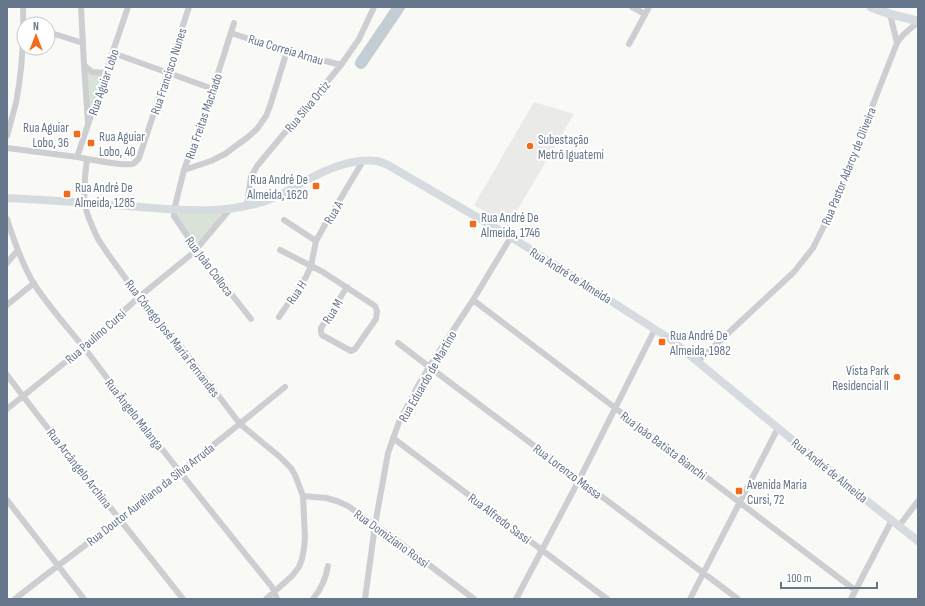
<svg xmlns="http://www.w3.org/2000/svg" width="925" height="606" viewBox="0 0 925 606" font-family="'Sofia Sans Condensed',sans-serif">
<style>
.built{fill:#eaeae9}
.green{fill:#d9e2d7}
.lines{fill:none;stroke-linecap:round;stroke-linejoin:round}
.river{stroke:#c3cdd4;stroke-width:12}
.minor{stroke:#ccced2;stroke-width:6}
.major{stroke:#d6dbe0;stroke-width:8}
.highway{stroke:#d6dbe0;stroke-width:9}
.poi-dot{fill:#f5691b;stroke:#fff;stroke-width:1.5}
.labels{text-anchor:middle;stroke-width:4;stroke-linejoin:round;paint-order:stroke}
.street-label{font-size:13px;fill:#65758a;stroke:#fff}
.poi-label{font-size:13px;fill:#65758a;stroke:#fff;text-anchor:start}
</style>
<rect width="100%" height="100%" fill="#f9f9f6"/>
<!-- built -->
<path class="built" d="M534,102L574,114L508,226L474,205Z"/>
<!-- green -->
<path class="green" d="M86,71L93,75L102,74L89,114Z
M222,212L215,224L196,244L182,225L176,214Z"/>
<g class="lines">
<!-- river -->
<path class="river" d="M361,63L399,7"/>
<!-- minor -->
<path class="minor" d="M81,7L84,65L88,123
M632,7L645,14
M890,14L897,43
M234,23L213,89L184,170L174,210V216L196,249L251,319
M48,32L83,43
M231,33L287,51L341,65
M629,44L649,7
M113,53L213,89
M84,65L92,72L106,73
M7,136C10,125 13,114 16,103C22,72 24,39 23,7
M7,148L77,157C88,159 122,166 132,164C135,163 137,161 139,158L189,7
M77,157L128,7
M87,159L85,177L84,202L88,216L93,228L98,239L108,254L139,297L186,353L240,424L280,457L291,468L295,475L303,496L305,538L304,548L302,559L299,567L292,576L266,599
M184,170L211,161L225,154L248,137L257,129L266,116L270,106L287,51
M247,205L251,177L257,166L341,65L359,39L374,7
M7,219C14,241 22,264 34,284C51,310 73,333 92,358C150,436 211,511 272,587L277,599
M284,220L316,241
M280,250L323,272L375,306L377,311L376,319L355,349L351,351L322,335L321,332V328L347,287
M7,263L18,250
M473,300L855,590
M7,305L34,283
M279,317L306,277L311,266L316,241L326,223L363,161
M398,343L436,372L738,599
M697,362L794,272L813,248L826,222L838,197L848,168L897,43L903,35L918,22
M7,375C64,451 124,524 183,599
M7,409L84,347L139,297L193,253L230,209
M393,438L607,599
M303,496L326,498L337,501L348,506L399,542L474,599
M7,500L84,599
M899,526L918,501
M15,599C50,571 86,545 121,518C176,475 231,431 285,387
M313,599C321,589 326,578 328,566
M365,599L375,525L388,453L399,422L419,384L429,367L473,300L511,237
M516,599L579,480L655,329
M690,599L778,428
M851,599L892,520"/>
<!-- major -->
<path class="major" d="M7,198C42,200 78,202 113,205C146,207 180,212 213,210C228,210 241,207 255,204C275,200 290,189 307,180C327,169 354,158 377,161C381,162 385,164 388,165L511,237L670,339L852,489L918,541"/>
<!-- highway -->
<path class="highway" d="M871,7L890,14L918,21"/>
</g>
<!-- markers -->
<g class="poi-dot">
<rect x="73" y="130" width="8" height="8" rx="2"/>
<rect x="87" y="139" width="8" height="8" rx="2"/>
<circle cx="530" cy="146" r="4"/>
<rect x="312" y="182" width="8" height="8" rx="2"/>
<rect x="63" y="190" width="8" height="8" rx="2"/>
<rect x="469" y="220" width="8" height="8" rx="2"/>
<rect x="658" y="338" width="8" height="8" rx="2"/>
<circle cx="897" cy="377" r="4"/>
<rect x="735" y="487" width="8" height="8" rx="2"/>
</g>
<g class="labels">
<!-- street labels -->
<g class="street-label">
<text transform="translate(286 49) rotate(17)" y="5">Rua Correia Arnau</text>
<text transform="translate(168 71) rotate(-72)" y="5">Rua Francisco Nunes</text>
<text transform="translate(103 82) rotate(-71)" y="5">Rua Aguiar Lobo</text>
<text transform="translate(307 106) rotate(-50)" y="5">Rua Silva Ortiz</text>
<text transform="translate(203 116) rotate(-71)" y="5">Rua Freitas Machado</text>
<text transform="translate(848 166) rotate(-68)" y="5">Rua Pastor Adarcy de Oliveira</text>
<text transform="translate(333 212) rotate(-59)" y="5">Rua A</text>
<text transform="translate(210 266) rotate(53)" y="5">Rua João Colloca</text>
<text transform="translate(571 275) rotate(32)" y="5">Rua André de Almeida</text>
<text transform="translate(296 292) rotate(-56)" y="5">Rua H</text>
<text transform="translate(332 311) rotate(-58)" y="5">Rua M</text>
<text transform="translate(95 336) rotate(-41)" y="5">Rua Paulino Cursi</text>
<text transform="translate(173 338) rotate(52)" y="5">Rua Cônego José Maria Fernandes</text>
<text transform="translate(427 376) rotate(-60)" y="5">Rua Eduardo de Martino</text>
<text transform="translate(135 414) rotate(52)" y="5">Rua Ângelo Malanga</text>
<text transform="translate(664 445) rotate(37)" y="5">Rua João Batista Bianchi</text>
<text transform="translate(80 468) rotate(52)" y="5">Rua Arcângelo Archina</text>
<text transform="translate(830 470) rotate(39)" y="5">Rua André de Almeida</text>
<text transform="translate(568 471) rotate(37)" y="5">Rua Lorenzo Massa</text>
<text transform="translate(150 494) rotate(-38)" y="5">Rua Doutor Aureliano da Silva Arruda</text>
<text transform="translate(500 518) rotate(37)" y="5">Rua Alfredo Sassi</text>
<text transform="translate(392 538) rotate(36)" y="5">Rua Domiziano Rossi</text>
</g>
<!-- poi labels -->
<g class="poi-label">
<text x="69" y="132" text-anchor="end">Rua Aguiar<tspan x="69" dy="15">Lobo, 36</tspan></text>
<text x="99" y="141">Rua Aguiar<tspan x="99" dy="15">Lobo, 40</tspan></text>
<text x="538" y="144">Subestação<tspan x="538" dy="15">Metrô Iguatemi</tspan></text>
<text x="308" y="184" text-anchor="end">Rua André De<tspan x="308" dy="15">Almeida, 1620</tspan></text>
<text x="75" y="192">Rua André De<tspan x="75" dy="15">Almeida, 1285</tspan></text>
<text x="481" y="222">Rua André De<tspan x="481" dy="15">Almeida, 1746</tspan></text>
<text x="670" y="340">Rua André De<tspan x="670" dy="15">Almeida, 1982</tspan></text>
<text x="889" y="375" text-anchor="end">Vista Park<tspan x="889" dy="15">Residencial II</tspan></text>
<text x="747" y="489">Avenida Maria<tspan x="747" dy="15">Cursi, 72</tspan></text>
</g>
</g>
<!-- border -->
<rect width="925" height="606" fill="none" stroke="#65758a" stroke-width="16"/>
<!-- north arrow -->
<g transform="translate(36 36)"><circle r="19" fill="#ffffff" stroke="#c1c8d0"/>
<path d="M0-3L7 15L0 10L-7 15Z" fill="#f5691b"/>
<text y="-6" font-size="11" font-weight="bold" text-anchor="middle" fill="#65758a">N</text>
</g>
<!-- scale -->
<path d="M781 582v6h96v-6" fill="none" stroke="#65758a" stroke-width="2"/>
<text x="787" y="582" font-size="12" fill="#65758a" stroke="#ffffff" stroke-width="3" paint-order="stroke">100 m</text>
</svg>
